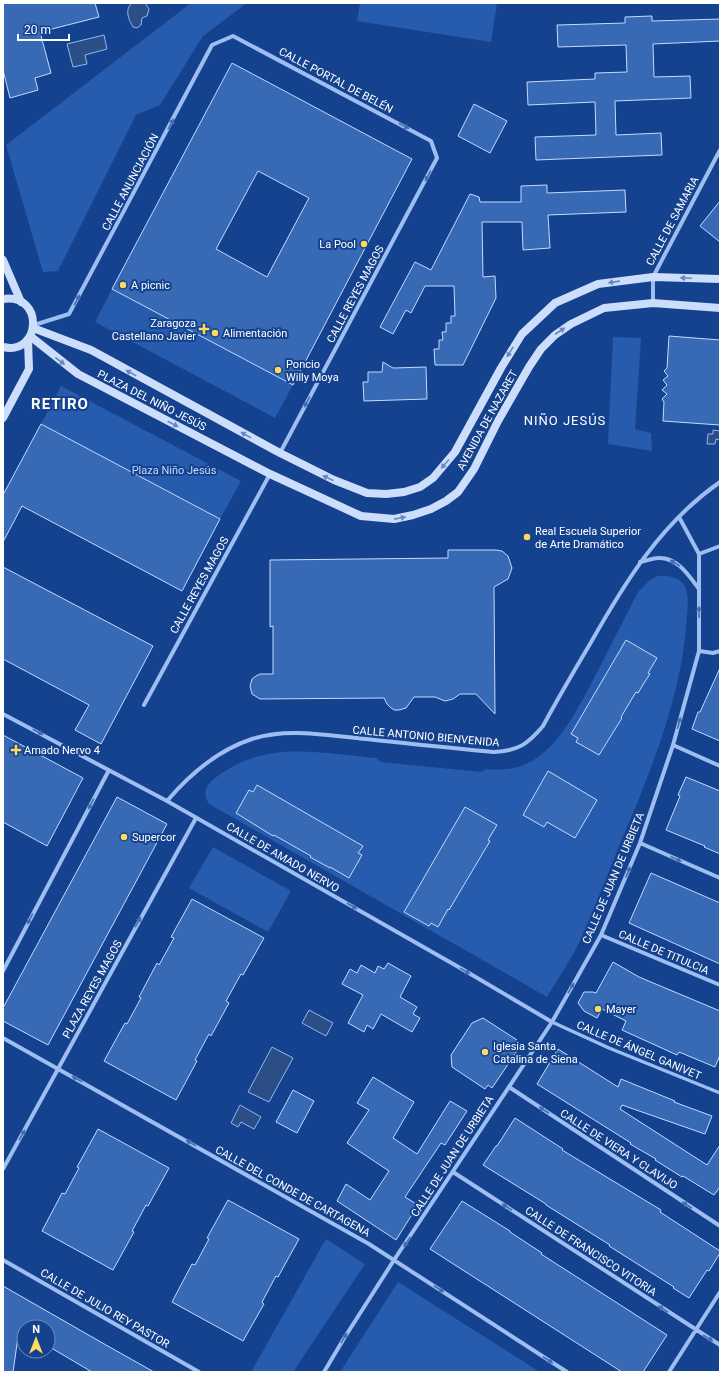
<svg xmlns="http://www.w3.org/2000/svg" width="723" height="1375" viewBox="0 0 723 1375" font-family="Roboto,sans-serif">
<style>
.green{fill:#265bad}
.water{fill:#2c4e86;stroke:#90b8f4}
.building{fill:#3769b5;stroke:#c5dafc;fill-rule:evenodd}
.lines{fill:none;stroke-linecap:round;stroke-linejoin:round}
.pedestrian{stroke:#9ebef1;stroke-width:3.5}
.minor{stroke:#9ebef1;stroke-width:4}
.secondary{stroke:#ccdefb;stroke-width:8}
.oneway{fill:#446db1}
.oneway2{fill:#6788bf}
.poi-dot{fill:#ffda5d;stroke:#14428e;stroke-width:1.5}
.labels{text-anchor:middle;stroke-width:4;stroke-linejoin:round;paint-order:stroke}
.street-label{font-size:11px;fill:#fff;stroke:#14428e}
.poi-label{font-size:11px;fill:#fff;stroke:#14428e;text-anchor:start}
.park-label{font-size:11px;fill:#c5dafc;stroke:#14428e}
.quarter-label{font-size:13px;letter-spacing:1px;fill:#fff;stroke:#14428e}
.district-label{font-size:15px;font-weight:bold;letter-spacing:1px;fill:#fff;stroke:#14428e}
</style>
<rect width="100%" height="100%" fill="#14428e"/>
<!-- green -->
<path class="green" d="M191,3H247L203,36L160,105L136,115L58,271L43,272L6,145Z
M360,3H497L491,42L357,21Z
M112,289L293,385L275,418L95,322Z
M613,337L641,338L635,429L651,433L652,451L608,444Z
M61,386L241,481L220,519L41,424Z
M657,576C666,575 678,576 684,585C689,593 688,606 687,615C683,694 650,774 619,846C607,876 595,907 582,936C573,957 559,977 547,997L209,804C202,793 206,785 215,778C265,739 319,753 377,758L380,762L482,772L486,769C501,771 516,769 530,762C563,745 584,696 601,665C613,640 626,616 638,592L650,580Z
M213,847L291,891L268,932L189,888Z
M326,1239L365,1264L293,1372H251Z
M398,1282L540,1372H340Z"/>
<!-- water -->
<path class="water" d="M132,3H145L149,9L147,16L142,18L141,25L137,28L133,27C129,20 124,10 132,3Z
M104,35L107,49L85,55L87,64L73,67L67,44Z
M713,430L720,431V440L716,439L715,444H707L708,434H713Z
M309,1010L333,1023L326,1036L302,1023Z
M272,1047L293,1058L269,1102L248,1092Z
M240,1105L261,1117L254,1129L241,1122L238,1127L231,1123Z"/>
<!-- building -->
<path class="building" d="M3,3H95L99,17L40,32L51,73L35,78L38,90L10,98L3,70Z
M652,16V21L720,19V41L653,44L654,77L690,76L691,98L615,101L616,135L661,133L662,155L536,160L535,137L596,135L595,102L528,105L527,82L595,79V73L627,72L626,45L558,47L557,25L625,23V17Z
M232,63L412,159L293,385L112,289ZM258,171L309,198L267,277L216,249Z
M474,104L507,121L490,153L458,136Z
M547,185V193L625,190L626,212L548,215L550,248L523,250L522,222H482L483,277L495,276L496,298L463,365H435L434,349H439V340H443L442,332H446V323H451V316H455L454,286H425L411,313L406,310L393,334L380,327L415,262L431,270L470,194L479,197L480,202H521V186Z
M720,201V242L700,226Z
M669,336L720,340V425L663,421L664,402L662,399L667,394L662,390L667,385L663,380L668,376L664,371L667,368Z
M383,362L393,368L426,367L427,399L364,401L363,382H368V372H382Z
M41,424L220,519L182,591L22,506L3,542V495Z
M448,550H496L502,551L508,556L512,568L508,579L494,587L495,714L476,694H460L453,699L445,701L435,697H414L406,708L399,710H394L390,707L387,704L384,698L260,699L252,694L250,686L252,679L256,676L260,674H273V626L270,627V560L448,558Z
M3,567L153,646L101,744L75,730L89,705L3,659Z
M626,640L657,658L648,673L650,674L644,683L638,693L636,692L621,717L622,718L599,755L576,742L578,738L571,734Z
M720,668V741L692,729L698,712H700Z
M3,735L83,778L47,846L3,822Z
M548,771L597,800L575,838L547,822L544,827L523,815Z
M686,777L720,791V854L704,847L705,846L666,830L680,796L678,795Z
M257,785L363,846L358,853L362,855L349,878L330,867V868L310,857L311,856L274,835L273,836L236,813L249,790L253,792Z
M117,797L167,824L48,1045L3,1021V1008Z
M465,807L497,825L488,840L490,841L449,910L448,909L438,927L431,923L429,926L404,912Z
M651,873L720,903V964L629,923Z
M192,899L264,938L243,975L241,974L226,1001L229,1003L211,1036L209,1034L195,1060L197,1061L176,1100L104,1061L125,1023L127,1024L141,998L139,997L157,963L159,965L174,938L171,937Z
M613,962L639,977L720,1011V1055L715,1067L679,1052L677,1055L622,1030L626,1021L602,1009L597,1018L584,1011L578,1003L584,992H593L596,993Z
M388,963L411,976L400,997L417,1007L413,1014L420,1018L412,1032L381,1014L373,1029L367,1025L364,1032L348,1023L363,995L342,984L350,969L357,973L361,965L375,973L378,966L384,969Z
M483,1018L517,1040L514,1044L519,1048L492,1088L488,1085L485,1089L452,1067L451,1055L472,1023Z
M558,1049L618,1087L621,1079L675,1101L674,1102L712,1116L705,1134L622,1105L620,1109L707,1165L720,1145V1187L714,1195L683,1176L682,1177L655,1160L656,1159L630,1144L631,1143L537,1084Z
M373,1077L414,1102L393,1138L417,1154L450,1101L467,1111L445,1145L441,1143L405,1197L418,1205L396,1240L337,1201L346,1184L370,1200L389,1171L347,1143L369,1110L357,1103Z
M293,1090L314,1101L297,1133L276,1122Z
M515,1118L563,1149L562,1150L661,1210L660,1212L720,1251V1253L709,1271L707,1270L689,1298L673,1288L674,1287L609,1246L610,1245L546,1205V1204L483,1165L496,1146H497Z
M98,1129L169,1168L148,1206L146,1205L132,1231L134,1232L113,1270L42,1231L62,1193L65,1194L79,1168L77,1167Z
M228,1200L299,1239L278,1277L276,1276L262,1302L264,1304L243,1341L172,1302L192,1264L195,1265L209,1239L207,1238Z
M462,1201L510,1231V1232L542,1253L541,1254L667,1335L643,1372H622L430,1249Z
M3,1286L106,1345L154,1372H92L48,1346V1327H24V1333L19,1330L13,1372H3Z"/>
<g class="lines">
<!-- pedestrian -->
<path class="pedestrian" d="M552,1022L609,1048L720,1093"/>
<!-- minor -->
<path class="minor" d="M653,303V277L720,150
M34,325L69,314L212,45L233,36L431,141L437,158L280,453
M699,554L720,546
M640,562C646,561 653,558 658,558C678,557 689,576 699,589
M699,651L713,653L720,651
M144,705L270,474
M3,714L167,801L462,969L552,1022
M673,745L720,766
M167,801C190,774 218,750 252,739C289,727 329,736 367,739C409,744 451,748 494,752C518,751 528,744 543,726C558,698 574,671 590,644C625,582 661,523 720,482
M640,843L720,878
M601,935L720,985
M3,971L109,770
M3,1038L369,1244L567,1372
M509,1087L720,1226
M3,1169L196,818
M453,1172L720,1345
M3,1260L199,1372
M324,1372L343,1340L394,1260L552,1022L601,935L640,843L673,745L699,651V554L679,517
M669,1372L720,1292"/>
<!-- secondary -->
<path class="secondary" d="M3,260L21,302
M3,299C45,293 41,356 3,347
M33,328L91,350L280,453L334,480L367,493L386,494L404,492L420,487L433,478L455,452L501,368L522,334L555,303L598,284L653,277L720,279
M30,336L78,374L270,474L361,516L394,519L413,515L431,509L446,501L458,492L474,469L498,421L529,367L541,349L555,335L571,324L604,308L653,303L720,308
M3,418L29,369L28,340"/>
</g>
<!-- one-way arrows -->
<defs><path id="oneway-solid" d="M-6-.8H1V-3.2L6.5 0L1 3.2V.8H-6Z"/></defs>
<g class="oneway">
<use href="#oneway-solid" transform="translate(171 124) rotate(-62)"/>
<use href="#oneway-solid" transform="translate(404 126) rotate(28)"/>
<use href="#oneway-solid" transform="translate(428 176) rotate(118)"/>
<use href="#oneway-solid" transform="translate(77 300) rotate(-62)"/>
<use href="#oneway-solid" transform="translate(307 402) rotate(118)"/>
<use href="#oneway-solid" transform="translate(675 563) rotate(-149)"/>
<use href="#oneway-solid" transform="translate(699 612) rotate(-90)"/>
<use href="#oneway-solid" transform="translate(679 723) rotate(-75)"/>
<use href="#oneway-solid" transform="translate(38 732) rotate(28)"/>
<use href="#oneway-solid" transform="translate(91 804) rotate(118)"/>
<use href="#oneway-solid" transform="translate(676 859) rotate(24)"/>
<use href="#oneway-solid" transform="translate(628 872) rotate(-67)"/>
<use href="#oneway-solid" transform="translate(352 906) rotate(30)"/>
<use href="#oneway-solid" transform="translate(30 919) rotate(118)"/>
<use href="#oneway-solid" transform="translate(138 922) rotate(-61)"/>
<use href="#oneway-solid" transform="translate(465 971) rotate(31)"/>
<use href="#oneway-solid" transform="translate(571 988) rotate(-60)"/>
<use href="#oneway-solid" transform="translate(77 1079) rotate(-151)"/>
<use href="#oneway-solid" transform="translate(544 1110) rotate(-147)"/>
<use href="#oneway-solid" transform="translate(22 1135) rotate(-61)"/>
<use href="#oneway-solid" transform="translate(191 1143) rotate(-151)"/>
<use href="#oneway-solid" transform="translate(687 1205) rotate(-147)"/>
<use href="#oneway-solid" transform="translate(507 1207) rotate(-147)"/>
<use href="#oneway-solid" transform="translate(407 1242) rotate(124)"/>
<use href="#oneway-solid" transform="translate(439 1289) rotate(33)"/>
<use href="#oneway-solid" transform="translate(663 1309) rotate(-147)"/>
<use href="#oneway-solid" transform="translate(344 1338) rotate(-58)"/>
<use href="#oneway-solid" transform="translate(708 1338) rotate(32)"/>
<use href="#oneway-solid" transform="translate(548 1360) rotate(33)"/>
</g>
<g class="oneway2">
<use href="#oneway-solid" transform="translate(686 278) rotate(-178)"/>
<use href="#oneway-solid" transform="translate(614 282) rotate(172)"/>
<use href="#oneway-solid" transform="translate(560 331) rotate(-33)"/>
<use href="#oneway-solid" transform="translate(510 352) rotate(122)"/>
<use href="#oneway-solid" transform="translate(60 361) rotate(38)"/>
<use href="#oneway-solid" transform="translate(131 373) rotate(-151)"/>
<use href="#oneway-solid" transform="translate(173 424) rotate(27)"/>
<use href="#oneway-solid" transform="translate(246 435) rotate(-151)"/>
<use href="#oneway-solid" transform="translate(445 464) rotate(131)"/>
<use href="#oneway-solid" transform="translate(328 478) rotate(-154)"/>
<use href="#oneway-solid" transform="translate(400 518) rotate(-11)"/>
</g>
<!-- markers -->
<g class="poi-dot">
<circle cx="364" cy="244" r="4"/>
<circle cx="123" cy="285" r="4"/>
<path d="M202 323h4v4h4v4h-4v4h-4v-4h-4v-4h4z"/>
<circle cx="215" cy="333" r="4"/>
<circle cx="278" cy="370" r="4"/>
<circle cx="527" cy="537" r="4"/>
<path d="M14 744h4v4h4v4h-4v4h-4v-4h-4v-4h4z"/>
<circle cx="124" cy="837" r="4"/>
<circle cx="598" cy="1009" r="4"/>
<circle cx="485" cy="1052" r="4"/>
</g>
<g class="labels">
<!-- street labels -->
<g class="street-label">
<text transform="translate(336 80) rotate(28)" y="4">CALLE PORTAL DE BELÉN</text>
<text transform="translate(130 182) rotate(-62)" y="4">CALLE ANUNCIACIÓN</text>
<text transform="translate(672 221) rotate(-62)" y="4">CALLE DE SAMARIA</text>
<text transform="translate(355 294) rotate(-62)" y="4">CALLE REYES MAGOS</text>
<text transform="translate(152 400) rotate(27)" y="4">PLAZA DEL NIÑO JESÚS</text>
<text transform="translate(487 420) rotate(-61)" y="4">AVENIDA DE NAZARET</text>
<text transform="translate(199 585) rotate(-61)" y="4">CALLE REYES MAGOS</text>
<text transform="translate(426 736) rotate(5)" y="4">CALLE ANTONIO BIENVENIDA</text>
<text transform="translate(283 857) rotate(30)" y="4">CALLE DE AMADO NERVO</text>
<text transform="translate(613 878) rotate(-67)" y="4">CALLE DE JUAN DE URBIETA</text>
<text transform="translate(664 952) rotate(23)" y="4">CALLE DE TITULCIA</text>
<text transform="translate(92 989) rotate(-61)" y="4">PLAZA REYES MAGOS</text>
<text transform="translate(639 1050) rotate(23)" y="4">CALLE DE ÁNGEL GANIVET</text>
<text transform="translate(619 1149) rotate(33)" y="4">CALLE DE VIERA Y CLAVIJO</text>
<text transform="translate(452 1156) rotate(-57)" y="4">CALLE DE JUAN DE URBIETA</text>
<text transform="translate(293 1191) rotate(29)" y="4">CALLE DEL CONDE DE CARTAGENA</text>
<text transform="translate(591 1251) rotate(33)" y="4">CALLE DE FRANCISCO VITORIA</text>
<text transform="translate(105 1308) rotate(30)" y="4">CALLE DE JULIO REY PASTOR</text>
</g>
<!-- poi labels -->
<g class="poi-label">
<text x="356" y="248" text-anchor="end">La Pool</text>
<text x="131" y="289">A picnic</text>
<text x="196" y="327" text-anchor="end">Zaragoza<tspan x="196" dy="13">Castellano Javier</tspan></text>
<text x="223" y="337">Alimentación</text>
<text x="286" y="368">Poncio<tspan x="286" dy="13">Willy Moya</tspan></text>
<text x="535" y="535">Real Escuela Superior<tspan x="535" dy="13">de Arte Dramático</tspan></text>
<text x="24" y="754">Amado Nervo 4</text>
<text x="132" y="841">Supercor</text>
<text x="606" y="1013">Mayer</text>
<text x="493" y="1050">Iglesia Santa<tspan x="493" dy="13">Catalina de Siena</tspan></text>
</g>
<!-- park labels -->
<g class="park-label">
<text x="174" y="474">Plaza Niño Jesús</text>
</g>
<!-- quarter labels -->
<g class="quarter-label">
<text x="565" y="425">NIÑO JESÚS</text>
</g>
<!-- district labels -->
<g class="district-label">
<text x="60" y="409">RETIRO</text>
</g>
</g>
<!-- border -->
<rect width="723" height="1375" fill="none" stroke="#ffffff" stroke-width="8"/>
<!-- north arrow -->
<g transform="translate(36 1339)"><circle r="19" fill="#14428e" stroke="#728ebb"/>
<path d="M0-3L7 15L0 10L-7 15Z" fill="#ffda5d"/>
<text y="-6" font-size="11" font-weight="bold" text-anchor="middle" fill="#ffffff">N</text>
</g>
<!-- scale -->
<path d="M18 34v6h51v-6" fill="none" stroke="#ffffff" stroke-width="2"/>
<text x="24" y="34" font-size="12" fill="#ffffff" stroke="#14428e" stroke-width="3" paint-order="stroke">20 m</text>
</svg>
